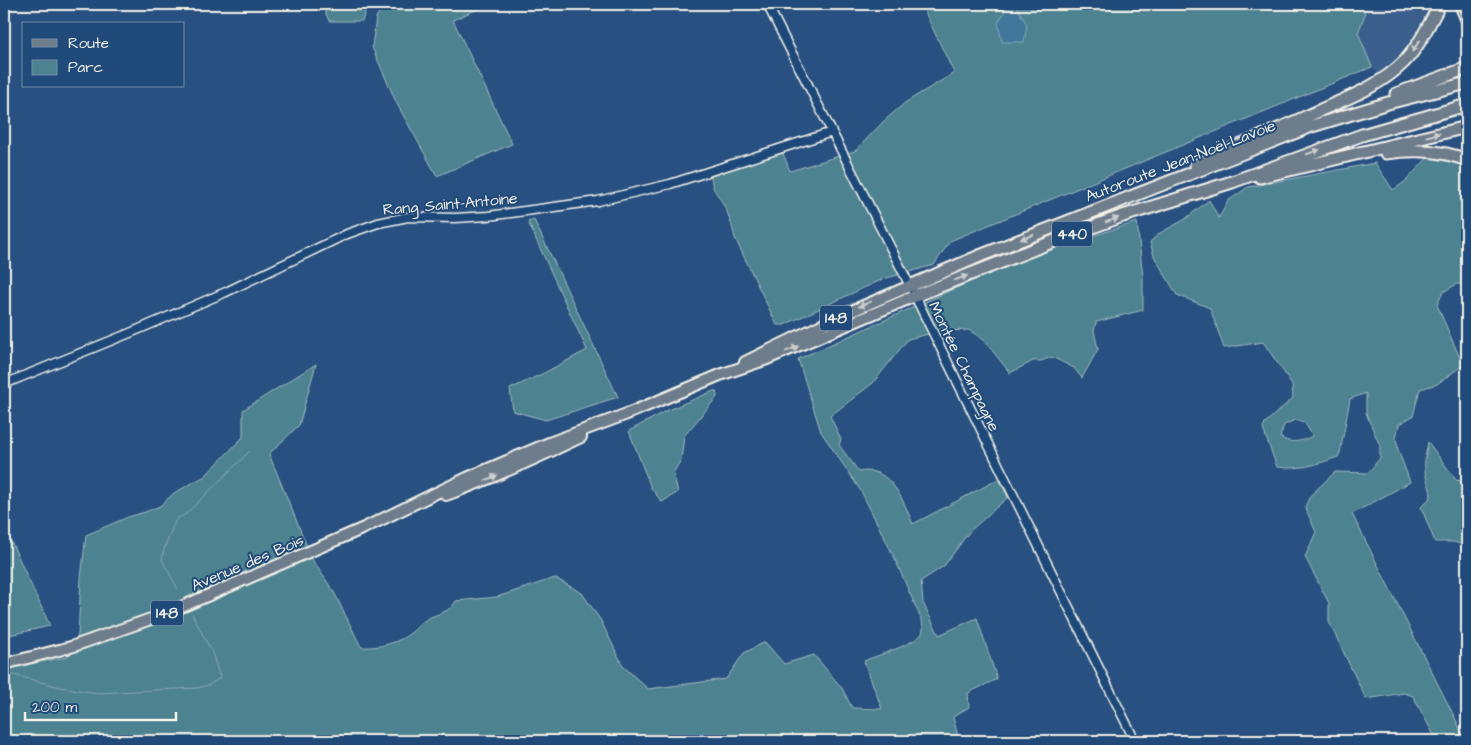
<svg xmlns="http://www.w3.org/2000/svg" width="1471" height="745" viewBox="0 0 1471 745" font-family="'Architects Daughter',sans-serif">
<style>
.built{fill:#3a5e8c}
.green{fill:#4d8290;stroke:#a0babc;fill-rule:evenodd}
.water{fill:#3f779a;stroke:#87a8b9}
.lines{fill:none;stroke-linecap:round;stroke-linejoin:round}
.stream{stroke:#87a8b9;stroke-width:1}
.tertiary-casing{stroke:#f4f1e8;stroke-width:11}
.primary-casing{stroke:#f4f1e8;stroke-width:14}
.motorway-casing{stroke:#f4f1e8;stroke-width:15}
.tertiary{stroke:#1f4a7a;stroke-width:8}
.primary{stroke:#6d7d8c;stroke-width:10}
.motorway{stroke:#6d7d8c;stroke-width:11}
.oneway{fill:#cccecc}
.labels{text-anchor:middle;stroke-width:4;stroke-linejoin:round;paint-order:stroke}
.shield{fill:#1f4a7a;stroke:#b4bfc7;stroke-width:1}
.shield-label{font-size:15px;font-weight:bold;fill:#f4f1e8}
.street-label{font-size:16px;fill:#f4f1e8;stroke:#1f4a7a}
</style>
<rect width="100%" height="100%" fill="#285181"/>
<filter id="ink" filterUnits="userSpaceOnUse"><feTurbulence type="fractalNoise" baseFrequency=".02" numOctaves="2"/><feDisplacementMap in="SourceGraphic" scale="10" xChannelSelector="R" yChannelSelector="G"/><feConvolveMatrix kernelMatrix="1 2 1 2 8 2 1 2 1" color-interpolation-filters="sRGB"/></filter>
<g filter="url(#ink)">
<!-- built -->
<path class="built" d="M1361,4H1433L1411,46L1379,74L1372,67L1358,33L1365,14Z"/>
<!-- green -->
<path class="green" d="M322,4H368L362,21H329Z
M383,4H489L453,20L512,144L437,176L397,104L372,47L376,18Z
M921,4H1361L1365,14L1358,33L1372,67L950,241L934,265L883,279L784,325H777L735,238C732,226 729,214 723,204C716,190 713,194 711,176L782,151L790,171L855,151L884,121L906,102L954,73Z
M1430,155L1467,165V285L1457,284L1443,292L1437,305L1463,365L1437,384L1420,389L1413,416L1399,424L1396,438L1398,450L1410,482L1352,514L1458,724L1464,741H1437L1413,696L1404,693L1366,699L1329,622V603L1305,557L1316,532L1305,507L1310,496L1335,472L1368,473L1380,458V446L1366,413V393L1350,399L1340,453L1338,457C1314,465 1302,470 1277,467L1263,429L1265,423L1293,398L1292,384L1263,342L1224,348L1210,308L1177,295L1154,256L1150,242L1160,233L1184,220L1209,200L1219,218L1228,201L1248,187L1375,163L1393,190L1406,181ZM1295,420L1304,422L1313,436C1302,441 1291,445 1280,437L1284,425Z
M534,220L618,397L546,420L513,411L510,389L544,373L587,350L528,222Z
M1137,222L1143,278V310L1096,322L1094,331L1098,349L1082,378L1074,368L1052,357L1041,361H1033L1010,373L984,340L969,330L941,331L908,339L873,383L830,416L841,439L839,445L859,472C891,465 903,501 913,524L999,479L1008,497L969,532L944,566L921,581L923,603L939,635L977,618L997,679L968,693L969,707L953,717L959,741H4V669L67,657L78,635L81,578L86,535L128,517L145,512L160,506L174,493L205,476L243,437V410L316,364L299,425L269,454L313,561L334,592L361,647C379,648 399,643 412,632C417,628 421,622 427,619C437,613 450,613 456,601L497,597L555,578L582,593L601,621L623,666L648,689L726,679L744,653L765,642L784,664L814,655L842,688L852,708L882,709L864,661C878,655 909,646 920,636C924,632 923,626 922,621L894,557L861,491L821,432L798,359L1025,257Z
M716,390L717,397L684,436L681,460L673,473L678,492L662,502L651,488L629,431L668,410Z
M1428,442L1456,480L1462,481L1467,480V546L1454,542H1435L1421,507L1431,497C1431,489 1428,484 1426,476C1423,465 1426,453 1428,442Z
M4,526L50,626L4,636Z"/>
<!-- water -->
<path class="water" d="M1015,4L1027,25L1024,42H1002L998,23L1006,9Z"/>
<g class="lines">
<!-- stream -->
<path class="stream" d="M178,589L162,560L164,549L176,519L186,514L250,451
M6,673L60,687L97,693L197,688L209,685L220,678L212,652L192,614"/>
<!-- tertiary casing -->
<g class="tertiary-casing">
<path id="tertiary" d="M767,4L910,286L1135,741
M4,384L130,333L226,292L347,234L378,223L408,217L455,218L488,216L598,201L670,184L832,132"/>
</g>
<!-- primary casing -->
<g class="primary-casing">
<path id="primary" d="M1460,4L1467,21
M745,362L840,316L910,286
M446,495C492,479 537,458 581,437
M4,664L71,647L165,614L364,528L467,478L549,443L627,414L720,375L767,359L915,296"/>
</g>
<!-- motorway casing -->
<g class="motorway-casing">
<path id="motorway" d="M1396,94L1467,68
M1386,153C1415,149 1440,150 1467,160
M1196,165C1239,145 1283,128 1325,108C1353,96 1382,84 1404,62C1420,45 1429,24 1440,4
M1260,177L1467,127
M910,286L982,255L1312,126L1388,103L1467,83
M915,296L1062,238L1123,216L1232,182L1362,135L1467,105"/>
</g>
<!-- tertiary -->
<use href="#tertiary" class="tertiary"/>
<!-- primary -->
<use href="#primary" class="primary"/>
<!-- motorway -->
<use href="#motorway" class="motorway"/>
</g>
<!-- one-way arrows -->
<defs><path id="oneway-solid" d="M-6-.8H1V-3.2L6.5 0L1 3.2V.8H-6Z" transform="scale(1.25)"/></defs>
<g class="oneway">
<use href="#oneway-solid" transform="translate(1416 46) rotate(125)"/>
<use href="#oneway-solid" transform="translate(1433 135) rotate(-14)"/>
<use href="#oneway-solid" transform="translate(1313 152) rotate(-19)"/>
<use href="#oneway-solid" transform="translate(1112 220) rotate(-19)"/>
<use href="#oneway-solid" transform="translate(1027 237) rotate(159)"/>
<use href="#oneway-solid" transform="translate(961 278) rotate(-21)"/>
<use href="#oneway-solid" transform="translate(865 304) rotate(157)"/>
<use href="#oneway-solid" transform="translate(792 349) rotate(-23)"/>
<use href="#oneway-solid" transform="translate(491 478) rotate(-23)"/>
</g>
</g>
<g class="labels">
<!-- shield labels -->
<g class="shield">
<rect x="1052" y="221.5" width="40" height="25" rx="4"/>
<rect x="820" y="305.5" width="32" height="25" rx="4"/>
<rect x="151" y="600.5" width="32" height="25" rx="4"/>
</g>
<g class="shield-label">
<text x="1072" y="239">440</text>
<text x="836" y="323">148</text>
<text x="167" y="618">148</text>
</g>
<!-- street labels -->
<g class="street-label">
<text transform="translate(1180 160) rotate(-21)" y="6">Autoroute Jean-Noël-Lavoie</text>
<text transform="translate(450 203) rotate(-5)" y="6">Rang Saint-Antoine</text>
<text transform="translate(965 366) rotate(64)" y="6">Montée Champagne</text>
<text transform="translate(247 562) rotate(-23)" y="6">Avenue des Bois</text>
</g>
</g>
<!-- margin -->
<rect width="1471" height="745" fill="none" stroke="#1f4a7a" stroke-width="20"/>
<rect x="10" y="10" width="1451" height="725" fill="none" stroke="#f4f1e8" stroke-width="2" filter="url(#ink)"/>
<!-- legend -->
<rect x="22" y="22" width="162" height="65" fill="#1f4a7a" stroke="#748da6"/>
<rect x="32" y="39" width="25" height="8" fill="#6d7d8c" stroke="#748da6"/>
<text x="68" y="48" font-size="15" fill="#f4f1e8">Route</text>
<rect x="32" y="60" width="25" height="15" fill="#4d8290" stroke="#748da6"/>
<text x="68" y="72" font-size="15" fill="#f4f1e8">Parc</text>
<!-- scale -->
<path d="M25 712v8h151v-8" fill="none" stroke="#f4f1e8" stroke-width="2.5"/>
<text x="32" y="712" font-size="15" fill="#f4f1e8" stroke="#1f4a7a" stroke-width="4" paint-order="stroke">200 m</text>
</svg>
